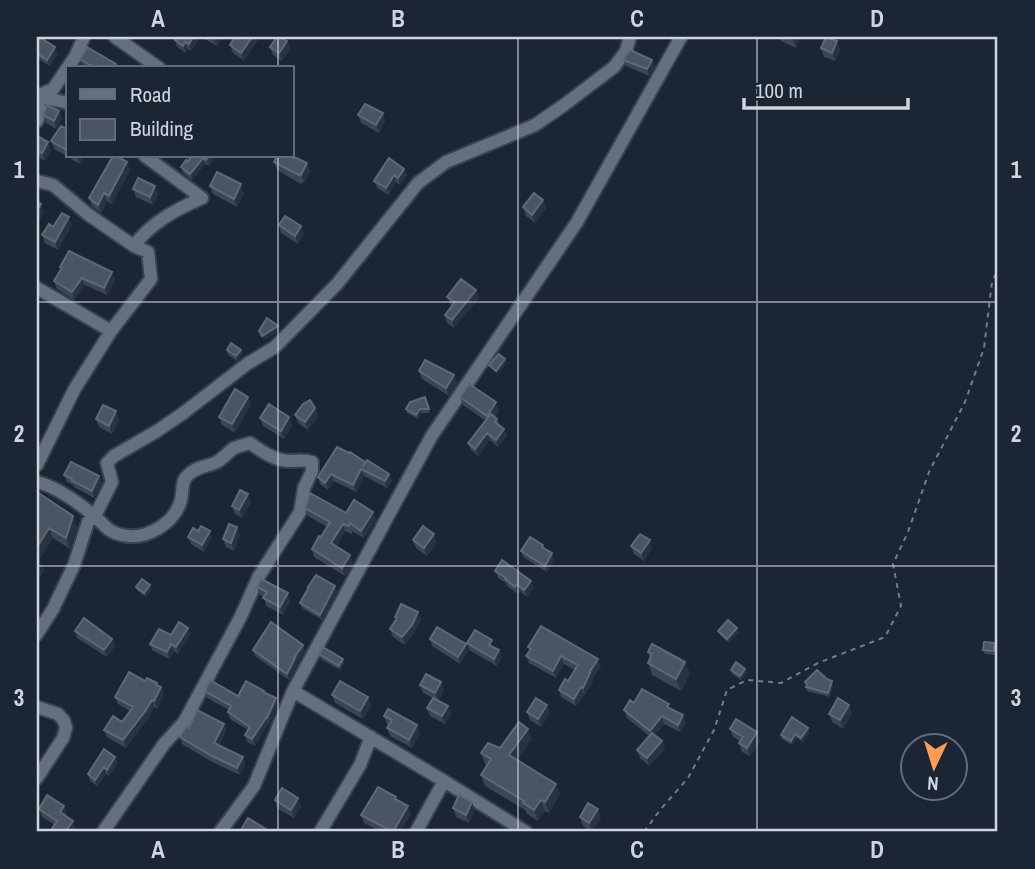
<svg xmlns="http://www.w3.org/2000/svg" width="1035" height="869" viewBox="0 0 1035 869" font-family="'Archivo Narrow',sans-serif">
<style>
.lines{fill:none;stroke-linecap:round;stroke-linejoin:round}
.minor-casing{stroke:#3a424d;stroke-width:16}
.path{stroke:#747c88;stroke-width:2;stroke-dasharray:5 5;stroke-linecap:butt}
.minor{stroke:#646f80;stroke-width:12}
.wall{fill:#3b4553}
.shaded-wall{fill:#283240}
.building{fill:#4b5462;stroke:#606875;stroke-width:2}
.grid{fill:none;stroke:#cfd5df;stroke-width:2;stroke-opacity:0.55}
.neatline{fill:none;stroke:#cfd5df;stroke-width:2.5}
.grid-label{font-size:23px;text-anchor:middle;font-weight:bold;fill:#cfd5df}
</style>
<rect width="100%" height="100%" fill="#1b2533"/>
<g class="lines">
<!-- minor casing -->
<g class="minor-casing">
<path id="minor" d="M115,37L159,68
M37,96L53,89L75,57L84,37
M37,96L68,103
M37,97C40,106 41,113 37,121
M37,181L53,185L89,215L134,246C150,223 177,209 202,198L145,156
M37,288L111,331
M37,465L74,390L111,331L151,279L148,252L134,246
M37,482C57,487 76,501 92,514C104,523 106,532 122,535C146,541 175,523 181,500C183,491 181,481 188,475C197,466 207,467 217,462C224,458 228,452 234,448C239,446 245,445 250,443C261,451 274,460 288,461C297,461 303,459 312,462V471L304,488L300,512L259,576L240,618L184,722L164,744L103,832
M37,634L53,609L74,565L88,522L95,516L112,482L107,463L114,456L157,431L182,414L247,364L275,347L337,284L418,183L446,162L535,125L564,105L614,67L626,51L630,37
M293,691L444,781
M37,707L58,714L64,721L66,728L63,738L37,778
M220,832L254,786L293,691L431,437L577,222L681,37
M320,832L360,765L371,737
M416,832L444,781L526,832"/>
</g>
<!-- path -->
<path class="path" d="M644,832L660,810L688,778L714,730L727,690L747,680L781,683L818,663L885,637L901,606L893,564L908,532L929,472L965,402L984,348L992,282L998,269"/>
<!-- minor -->
<use href="#minor" class="minor"/>
</g>
<!-- wall -->
<path class="wall" d="M37,37L58,54L50,66L37,58Z
M175,37H200L191,51L188,49L186,53L177,47L175,40L176,39Z
M201,37H223L217,46Z
M779,37H801L796,48L781,41Z
M259,38L244,61L233,53L230,45Z
M287,41L290,49L282,61L273,55L270,47Z
M837,41L840,50L835,61L824,57L821,48Z
M80,59L117,68H85L83,67Z
M623,60L655,66L649,76L626,66Z
M59,111L62,119L56,129L46,123L43,115Z
M383,113L385,121L379,133L361,123L358,115Z
M68,130V156H84L80,164L54,149L51,141Z
M37,136L48,142L51,150L45,161L37,156Z
M192,156H214L215,158L209,166L205,164L192,180L183,173L181,167L187,162Z
M293,158L307,163L310,172L304,183L302,182L301,184L277,170L274,162Z
M404,169L407,175L400,185L396,182L389,195L377,188L374,181Z
M130,170L112,204L107,201L101,213L92,206L89,198Z
M210,186L244,193L237,207L213,194Z
M133,189L158,194L153,205L136,197Z
M543,200L546,208L535,223L526,216L523,207Z
M72,225L58,250L45,243L42,235Z
M279,225L301,226L304,234L298,244L281,233Z
M60,267L112,272L115,280L107,295L85,285L74,300L57,289L54,281L61,269Z
M476,290L479,298L454,328L447,323L445,315L452,306L450,304L447,297Z
M227,350H241L242,354L237,361L228,355Z
M419,371L454,375L457,383L449,396L422,379Z
M248,397L251,405L235,433L222,425L219,417Z
M425,397L430,413H421L418,419L407,413L406,409Z
M460,397L499,410L495,417L497,419L500,426L504,429L507,436L498,447L490,440L478,456L471,450L468,443L486,421L463,405Z
M315,408L318,416L308,430L298,423L295,415Z
M260,418L292,426L284,439L263,426Z
M96,419L119,420L112,434L99,427Z
M365,463L389,474L392,481L387,488L364,476L356,492L334,481L328,490L320,484L318,477Z
M64,475L99,476L102,483L94,498L74,487L73,485L67,482Z
M37,492L77,527L70,549L53,538L39,560L40,561L44,571L39,579L37,578Z
M251,502L242,518L235,514L232,506Z
M305,508L346,513L373,512L376,520L364,538L352,531V534L345,531L337,546L350,555L353,563L345,576L314,557L312,549L321,537L327,527L308,516Z
M237,527L240,535L234,551L226,547L223,539Z
M198,531H210L212,538L204,552L191,544L188,537Z
M413,540L437,543L427,556L416,548Z
M543,545L544,549L552,553L554,560L547,572L523,557L521,551Z
M631,546L652,548L644,561L634,554Z
M495,571L534,587L527,597L520,591L518,594L507,586L506,583L498,578Z
M136,587L151,589L146,597L138,591Z
M257,587L290,602L283,615L266,606L264,597L260,595Z
M308,587L337,591L322,620L302,608L300,603L309,588Z
M395,617L421,620L414,633L405,645L393,637L390,629L396,619Z
M188,628L190,634L178,654L174,651L169,659L152,650L150,644Z
M737,628L739,632L729,643L720,635L718,631Z
M75,631L112,639L115,646L107,657L77,638Z
M430,639L468,651L460,664L432,646Z
M467,643L495,648L502,657L497,666L469,650Z
M994,643L996,647L995,655L985,654L983,650Z
M303,645L305,651L297,663V664L289,680L255,656L253,650Z
M528,647L601,666L592,679L593,681L585,695H584L576,706L561,697L559,690L568,681L575,670L564,664L556,678L529,663L526,656L530,650Z
M648,652L685,662L690,674L681,691L652,675L648,663L650,658Z
M319,654L344,663L340,670L321,659Z
M731,670L747,673L741,680L732,674Z
M145,681L161,687L164,695L157,709L154,707L149,717L126,748L107,737L104,730L122,722L130,711L118,704L115,697Z
M441,682L444,691L438,701L448,706L451,714L445,724L430,716L427,708L433,698L423,693L420,685Z
M805,682L833,685L830,697L807,691Z
M205,691L238,696L264,691V693L276,698L278,704L269,725L268,724L255,746L247,742L245,735L248,730L230,719L228,712L229,710L207,698Z
M332,695L368,697L371,706L363,719L335,703Z
M634,703L670,708L686,723L680,732L664,724L655,735L665,749L649,766L640,758L637,750L649,736L627,718L624,710Z
M527,712L550,713L541,727L530,720Z
M852,713L843,729L832,722L829,714Z
M384,716L420,733L412,748L390,736L387,728L389,725L387,724Z
M224,724L226,730L219,746L243,757L245,764L240,775L212,762L182,744L180,737L189,728Z
M730,729L757,732L760,741L750,756L742,752L739,743L740,741L733,737Z
M809,732L803,742L797,738L792,745L782,739L781,735Z
M532,739L517,760L560,794L549,813L545,811L538,821L527,814L525,810L485,786L481,775L487,765L485,764L481,753Z
M118,763L109,776L106,774L97,786L90,781L88,774Z
M926,788H946L944,800L929,797Z
M275,800L301,806L294,818L277,808Z
M398,800L411,814L400,832H382L364,823L361,815Z
M64,806L67,814L66,816L73,821L76,829L73,832H50L55,825L42,817L39,809Z
M453,808L475,810L469,823L456,817Z
M580,817L601,818L592,832L583,826Z"/>
<!-- shaded-wall -->
<path class="shaded-wall" d="M193,37H200L191,51L189,44Z
M216,37H223L217,46L214,39Z
M252,37H258L259,38L244,61L241,53Z
M792,37H801L796,48Z
M287,41L290,49L282,61L279,53Z
M837,41L840,50L835,61L832,53Z
M185,42L188,49L186,53L183,46Z
M55,47L58,54L50,66L47,60Z
M652,60L655,66L649,76L647,69Z
M59,111L62,119L56,129L54,121Z
M383,113L385,121L379,133L376,125Z
M48,142L51,150L45,161L42,153Z
M77,156H84L80,164Z
M209,156H214L215,158L209,166L206,160Z
M203,158L205,164L192,180L190,174Z
M127,162L130,170L112,204L109,196Z
M307,163L310,172L304,183L301,175Z
M404,169L407,175L400,185L398,178Z
M394,175L396,182L389,195L386,188Z
M241,184L244,193L237,207L234,199Z
M155,186L158,194L153,205L150,197Z
M104,193L107,201L101,213L98,205Z
M38,195L44,213L37,224V198Z
M543,200L546,208L535,223L532,215Z
M69,217L72,225L58,250L55,242Z
M301,226L304,234L298,244L295,236Z
M112,272L115,280L107,295L104,288Z
M82,278L85,285L74,300L72,292Z
M476,290L479,298L454,328L452,320Z
M37,312L40,320L37,324Z
M278,326L280,330L264,340L262,336Z
M241,350L242,354L237,361L236,356Z
M505,359L507,363L497,375L496,371Z
M454,375L457,383L449,396L446,388Z
M248,397L251,405L235,433L232,424Z
M496,402L499,410L490,424L487,416Z
M315,408L318,416L308,430L305,422Z
M420,409L421,413L418,419L416,415Z
M116,411L119,420L112,434L109,426Z
M289,417L292,426L284,439L281,431Z
M504,429L507,436L498,447L496,440Z
M487,433L490,440L478,456L475,449Z
M361,469L364,476L356,492L353,485Z
M331,474L334,481L328,490L325,483Z
M389,474L392,481L387,488L385,481Z
M99,476L102,483L94,498L92,491Z
M248,494L251,502L242,518L239,510Z
M373,512L376,520L364,538L361,531Z
M73,516L77,527L70,549L66,538Z
M343,524L345,531L334,551L331,543Z
M237,527L240,535L234,551L231,543Z
M49,528L53,538L37,564V547Z
M210,531L212,538L204,552L202,545Z
M434,534L437,543L427,556L424,548Z
M650,540L652,548L644,561L641,553Z
M552,553L554,560L547,572L545,566Z
M350,555L353,563L345,576L342,568Z
M40,561L44,571L39,579L37,572V567Z
M531,581L534,587L527,597L524,590Z
M517,584L520,591L518,594L515,587Z
M150,585L151,589L146,597L144,593Z
M335,586L337,591L322,620L320,615Z
M288,593L290,602L283,615L280,607Z
M418,612L421,620L414,633L405,645L402,637Z
M188,628L190,634L178,654L176,647Z
M737,628L739,632L729,643L727,639Z
M112,639L115,646L107,657L104,650Z
M171,644L174,651L169,659L167,652Z
M466,644L468,651L460,664L458,657Z
M303,645L305,651L297,663V664L289,680L287,674L294,658Z
M499,650L502,657L497,666L494,659Z
M561,656L564,664L556,678L553,671Z
M343,659L344,663L340,670L339,666Z
M598,659L601,666L592,679L593,681L585,695L583,688L589,673Z
M685,662L690,674L681,691L676,679Z
M745,669L747,673L741,680L740,676Z
M832,681L833,685L830,697L828,693Z
M441,682L444,691L438,701L435,693Z
M157,683L160,691L161,687L164,695L157,709L154,701Z
M581,687L584,695L576,706L574,699Z
M368,697L371,706L363,719L360,711Z
M276,698L278,704L269,725L267,718Z
M152,700L154,707L149,717L126,748L123,740Z
M547,705L550,713L541,727L538,719Z
M849,705L852,713L843,729L840,720Z
M448,706L451,714L445,724L442,716Z
M683,715L686,723L680,732L678,725Z
M662,716L664,724L653,738L650,731Z
M266,718L268,724L255,746L252,739Z
M224,724L226,730L217,750L214,743Z
M417,725L420,733L412,748L409,740Z
M808,728L809,732L803,742L801,738Z
M528,729L532,739L513,766L509,755Z
M757,732L760,741L750,756L747,748Z
M795,734L797,738L792,745L791,741Z
M662,741L665,749L649,766L647,758Z
M37,747L39,755L37,759Z
M115,757L118,763L109,776L107,770Z
M243,757L245,764L240,775L237,768Z
M104,767L106,774L97,786L95,780Z
M556,784L560,794L549,813L545,802Z
M942,788H946L944,800L941,792Z
M298,798L301,806L294,818L291,810Z
M541,800L545,811L538,821L534,810Z
M472,802L475,810L469,823L466,815Z
M64,806L67,814L63,820L60,812Z
M408,806L411,814L400,832H393Z
M598,809L601,818L592,832L589,823Z
M73,821L76,829L73,832H65Z"/>
<!-- building -->
<path class="building" d="M37,37H39L55,47L47,60L37,53Z
M176,37H193L189,44L185,42L183,46L175,40L177,38Z
M235,37H252L241,53L230,45Z
M277,37H280L287,41L279,53L270,47Z
M826,37L837,41L832,53L821,48Z
M87,47L116,64L113,68H95L80,59Z
M630,50L652,60L647,69L623,60Z
M365,104L383,113L376,125L358,115Z
M47,105L59,111L54,121L43,115Z
M61,126L68,130V151L51,141Z
M37,136L48,142L42,153L37,150Z
M113,156H116L127,162L109,196L104,193L98,205L89,198Z
M192,156H209L206,160L203,158L190,174L181,167L186,160L187,162Z
M277,156H289L293,158L294,157L307,163L301,175L299,174V175L274,162Z
M389,158L404,169L398,178L394,175L386,188L374,181Z
M217,172L241,184L234,199L210,186Z
M138,178L155,186L150,197L133,189Z
M534,193L543,200L532,215L523,207Z
M37,202L41,204L37,211Z
M62,213L69,217L55,242L42,235L49,224L53,227Z
M285,216L301,226L295,236L279,225Z
M69,251L112,272L104,288L82,278L72,292L54,281L62,268L60,267Z
M461,279L476,290L452,320L445,315L455,302L447,297Z
M267,318L278,326L262,336L259,331Z
M231,343L241,350L236,356L227,350Z
M499,354L505,359L496,371L489,365Z
M425,360L454,375L446,388L419,371Z
M469,384L496,402L487,416L460,397Z
M235,389L248,397L232,424L219,417Z
M425,397L429,409H420L416,415L406,409L410,402Z
M310,400L315,408L305,422L295,415L303,404Z
M269,404L289,417L281,431L260,418Z
M103,405L116,411L109,426L96,419Z
M491,414L497,419L495,422L504,429L496,440L487,433L475,449L468,443Z
M337,447L349,453L350,452L365,462L363,466L367,460L389,474L385,481L361,469L353,485L331,474L325,483L318,477Z
M71,462L99,476L92,491L72,481V479L64,475Z
M240,490L248,494L239,510L232,506Z
M37,492L73,516L66,538L49,528L37,547Z
M310,493L346,513L354,500L373,512L361,531L350,523L349,526L343,524L331,543L350,555L342,568L312,549L319,536L321,537L330,522L305,508Z
M229,524L237,527L231,543L223,539Z
M201,526L210,531L202,545L188,537L193,528L198,531Z
M423,526L434,534L424,548L413,540Z
M640,534L650,540L641,553L631,546Z
M530,537L543,545L542,547L552,553L545,566L521,551Z
M502,560L531,581L524,590L517,584L515,587L505,579L506,578L495,571Z
M316,575L335,586L320,615L300,603L309,587H308Z
M142,579L150,585L144,593L136,587Z
M261,579L288,593L280,607L263,598L267,592L257,587Z
M401,604L418,612L412,625L402,637L390,629L397,618L395,617Z
M84,618L112,639L104,650L75,631Z
M728,620L737,628L727,639L718,631Z
M179,622L188,628L176,647L171,644L167,652L150,644L159,629L171,635Z
M271,622L303,645L294,658H295L287,674L253,650Z
M541,626L598,659L589,673H590L583,688L581,687L574,699L559,690L565,679L568,681L578,665L561,656L553,671L526,656L531,649L528,647Z
M437,627L466,644L458,657L430,639Z
M475,630L492,640L489,645L499,650L494,659L467,643Z
M984,642L994,643V651L983,650Z
M652,644L685,662L676,679L648,663L652,654L648,652Z
M323,647L343,659L339,666L319,654Z
M736,662L745,669L740,676L731,670Z
M817,670L827,679L832,681L828,693L806,687L807,684L805,682Z
M129,672L145,681L147,678L157,683L156,685L161,687L154,701L152,700L146,710L123,740L104,730L113,716L122,722L133,707L115,697Z
M426,674L441,682L435,693L420,685Z
M210,680L238,696L246,681L264,691L263,692L276,698L267,718H266L252,739L245,735L250,727L228,712L231,706L205,691Z
M340,681L368,697L360,711L332,695Z
M642,689L669,704L667,707L683,715L678,725L662,716L650,731L624,710L630,700L634,703Z
M433,698L448,706L442,716L427,708Z
M536,698L547,705L538,719L527,712Z
M838,698L849,705L840,720L829,714Z
M388,709L417,725L409,740L387,728L392,720L384,716Z
M197,710L224,724L214,743L243,757L237,768L210,755L180,737L186,726L189,728Z
M792,717L808,728L801,738L795,734L791,741L781,735Z
M736,719L757,732L747,748L739,743L743,737L730,729Z
M519,722L528,729L509,755L556,784L545,802L541,800L534,810L523,803L524,801L481,775L491,759L481,753L488,743L500,748Z
M652,733L662,741L647,758L637,750Z
M104,749L115,757L107,770L104,767L95,780L88,774Z
M378,787L396,797L395,799L408,806L393,832L361,815Z
M282,788L298,798L291,810L275,800Z
M926,788H942L941,792Z
M47,795L64,806L60,812L73,821L65,832H50L57,821L39,809Z
M459,795L472,802L466,815L453,808Z
M588,803L598,809L589,823L580,817Z
M248,818L266,829L264,832H244L241,830Z"/>
<!-- grid -->
<path class="grid" d="M278,37V68M518,37V832M757,37V832M278,156V832M37,302H998M37,566H998"/>
<!-- border -->
<rect width="1035" height="869" fill="none" stroke="#1b2533" stroke-width="77"/>
<!-- legend -->
<rect x="66" y="66" width="228" height="91" fill="#1b2533" stroke="#636b78" stroke-width="2"/>
<rect x="80" y="89" width="35" height="10" fill="#646f80" stroke="#636b78" stroke-width="2"/>
<text x="130" y="102" font-size="21" fill="#cfd5df">Road</text>
<rect x="80" y="119" width="35" height="21" fill="#4b5462" stroke="#636b78" stroke-width="2"/>
<text x="130" y="136" font-size="21" fill="#cfd5df">Building</text>
<!-- north arrow -->
<g transform="translate(934 767) rotate(184)"><circle r="33" fill="#1b2533" stroke="#636b78" stroke-width="2"/>
<path d="M0-5L12 26L0 18L-12 26Z" fill="#fd9c56"/>
<text y="-10" font-size="19" font-weight="bold" text-anchor="middle" fill="#cfd5df">N</text>
</g>
<!-- scale -->
<path d="M744 98v10h164v-10" fill="none" stroke="#cfd5df" stroke-width="3.5"/>
<text x="755" y="98" font-size="21" fill="#cfd5df" stroke="#1b2533" stroke-width="5" paint-order="stroke">100 m</text>
<rect x="38" y="38" width="958" height="792" class="neatline"/>
<g class="grid-label">
<text x="158" y="27">A</text>
<text x="398" y="27">B</text>
<text x="637" y="27">C</text>
<text x="877" y="27">D</text>
<text x="19" y="178">1</text>
<text x="1016" y="178">1</text>
<text x="19" y="442">2</text>
<text x="1016" y="442">2</text>
<text x="19" y="706">3</text>
<text x="1016" y="706">3</text>
<text x="158" y="858">A</text>
<text x="398" y="858">B</text>
<text x="637" y="858">C</text>
<text x="877" y="858">D</text>
</g>
</svg>
